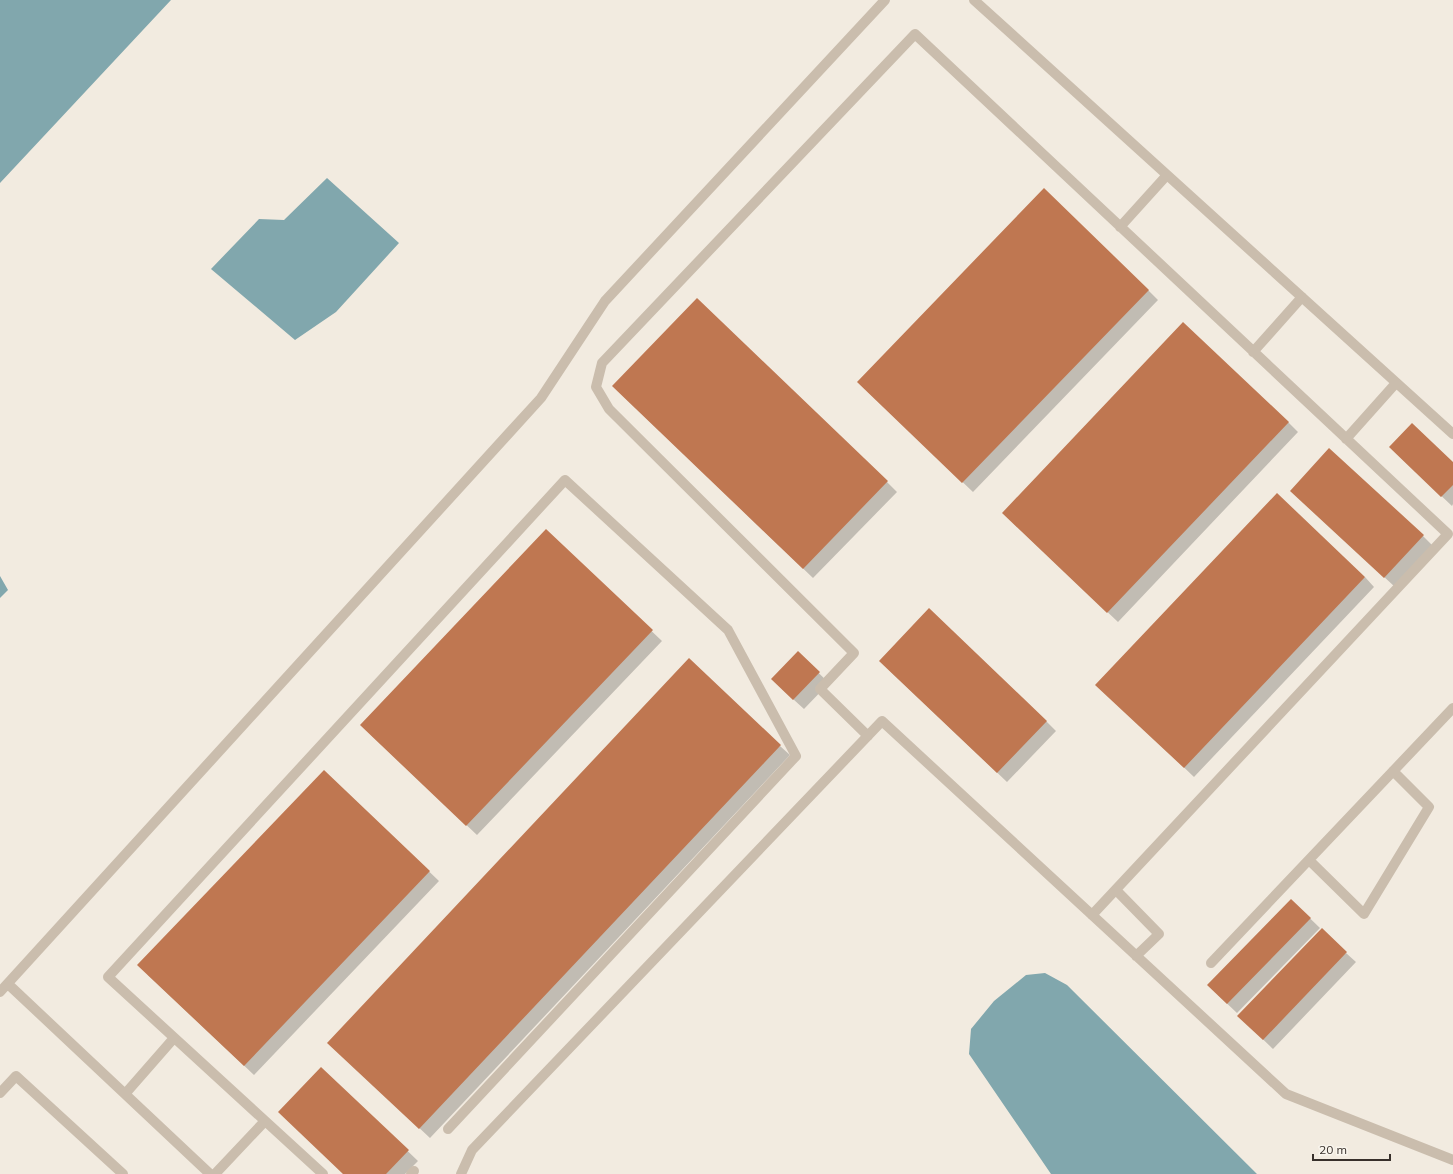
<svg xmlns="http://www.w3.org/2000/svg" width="1453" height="1174" viewBox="0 0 1453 1174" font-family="Mulish,sans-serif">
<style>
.water{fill:#81a7ad}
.shadow{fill:#0003}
.building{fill:#bf7751}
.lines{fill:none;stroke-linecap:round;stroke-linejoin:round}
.service{stroke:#cabdad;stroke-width:10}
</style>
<rect width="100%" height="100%" fill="#f2ebe0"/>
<!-- water -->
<path class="water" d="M0,0H171L0,183Z
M327,178L399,243L336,312L295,340L211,269L259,219L284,220Z
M0,576L8,590L0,598Z
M1045,973L1067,985L1257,1174H1051L969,1054L971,1029L994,1001L1026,975Z"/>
<!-- shadow -->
<path class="shadow" d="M1148,290L1158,300L973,492L868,392Z
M623,396L887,482L897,492L813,578Z
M1288,422L1298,432L1118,622L1013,523Z
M1400,457L1453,464V504L1452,506Z
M1301,500L1423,536L1433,546L1395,587Z
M546,531L662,641L477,835L371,735Z
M1365,577L1374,587L1194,777L1107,694Z
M798,653L829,683L804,709L782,689Z
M890,671L1046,721L1056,731L1007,782Z
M780,746L790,755L430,1138L338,1052Z
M324,771L439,881L254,1075L148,975Z
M1291,900L1320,928L1237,1013L1218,995Z
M1346,953L1356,962L1273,1049L1249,1026Z
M321,1068L418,1161L405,1174H344Z"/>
<!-- building -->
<path class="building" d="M1044,188L1149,290L962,483L857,382Z
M697,298L888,481L803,569L612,386Z
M1183,322L1289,422L1107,613L1002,513Z
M1412,423L1453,462V485L1441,497L1389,447Z
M1329,448L1424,535L1384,578L1290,491Z
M1277,493L1365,577L1184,768L1095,685Z
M546,529L653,630L466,826L360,725Z
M929,608L1047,721L997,773L879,661Z
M798,651L820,672L793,700L771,679Z
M689,658L781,745L419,1129L327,1043Z
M324,770L430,871L244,1066L137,965Z
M1291,899L1311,918L1227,1004L1207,985Z
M1322,928L1347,952L1263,1040L1237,1016Z
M321,1067L409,1150L386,1174H343L278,1112Z"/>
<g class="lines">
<!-- service -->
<path class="service" d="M974,0L1453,434
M1120,227L1167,175
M1253,352L1302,297
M1346,439L1396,383
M868,736L820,689L854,653L609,409L596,387L602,363L915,34L1448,534L1092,915
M1309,860L1364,914L1429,807L1393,771
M1116,890L1159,934L1136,956
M1211,963L1453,708
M8,984L210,1174
M0,992L541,398L605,301L885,0
M0,1093L16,1076L123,1174
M125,1094L174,1038
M215,1174L265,1121
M323,1174L108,977L565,480L728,630L796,756L448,1129
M411,1174L414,1171
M461,1174L472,1150L882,721L1286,1094L1453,1160"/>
</g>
<!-- scale -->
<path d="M1313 1154v6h77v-6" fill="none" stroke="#38302b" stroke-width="2"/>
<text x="1319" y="1154" font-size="12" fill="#38302b" stroke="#f9f5ed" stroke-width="3" paint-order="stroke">20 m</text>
</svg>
